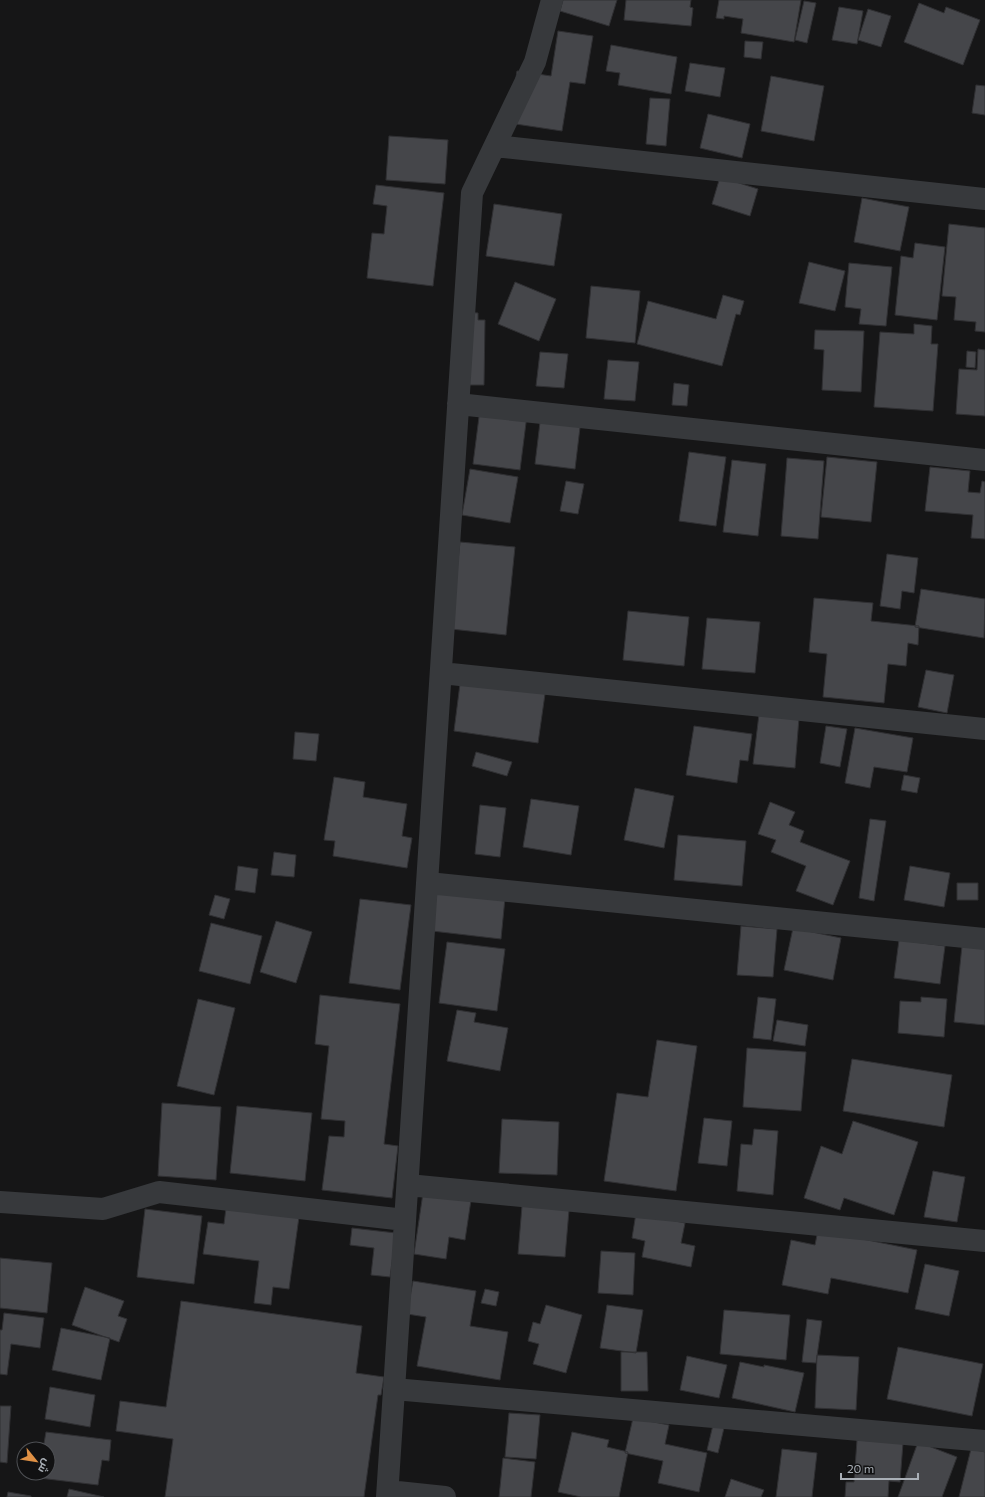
<svg xmlns="http://www.w3.org/2000/svg" width="985" height="1497" viewBox="0 0 985 1497" font-family="Commissioner,Cairo,sans-serif">
<style>
.building{fill:#45464a;stroke:#303033}
.lines{fill:none;stroke-linecap:round;stroke-linejoin:round}
.minor{stroke:#37393c;stroke-width:22}
</style>
<rect width="100%" height="100%" fill="#161617"/>
<!-- building -->
<path class="building" d="M563,0H617L609,26L560,11Z
M626,0H691L690,7L693,8L691,26L624,20Z
M719,0H801L794,42L741,33L743,19L724,16V19L716,18Z
M804,1L816,3L807,43L795,40Z
M919,3L944,13L946,7L980,20L963,65L904,42Z
M839,7L863,11L857,44L832,40Z
M868,9L891,16L881,47L858,40Z
M558,31L593,36L585,84L570,82L562,131L509,123L517,71L551,76Z
M745,41L763,42L761,59L744,57Z
M611,45L677,57L671,94L618,85L620,73L606,71Z
M690,63L725,68L720,97L685,91Z
M771,76L824,86L814,141L761,131Z
M976,85L985,86V115L972,113Z
M650,98L670,99L666,146L646,144Z
M708,114L750,124L742,158L700,148Z
M389,136L448,140L445,184L386,180Z
M720,177L758,189L750,216L712,204Z
M376,185L444,193L433,286L367,278L372,233L384,234L387,206L373,204Z
M862,198L909,207L900,251L854,242Z
M494,204L562,214L554,266L486,256Z
M949,224L985,228V332L975,331L976,322L954,320L956,297L942,296Z
M915,243L945,247L937,320L895,315L901,256L913,258Z
M809,262L845,271L835,311L799,303Z
M849,263L892,267L886,326L859,324L861,309L845,307Z
M515,282L556,299L539,341L498,324Z
M591,286L640,291L635,343L586,338Z
M723,295L744,301L740,315L736,314L722,366L637,344L648,301L716,319Z
M463,312L478,313V320H485L484,385H469Z
M914,324L932,326L931,344H938L933,411L874,407L880,332L914,334Z
M815,330L864,331L861,392L822,390L824,350L814,349Z
M978,349L985,350V416L956,414L959,369L977,370Z
M967,351L976,352L975,368L966,367Z
M540,352L568,354L564,388L536,386Z
M608,360L639,362L635,401L604,399Z
M674,383L689,385L687,406L672,405Z
M480,409L527,415L520,470L473,464Z
M541,414L581,419L575,469L535,464Z
M689,452L726,457L716,526L679,521Z
M827,457L877,462L871,522L821,517Z
M787,458L824,461L818,539L781,536Z
M732,460L766,464L758,536L723,532Z
M930,467L970,471L968,492L980,493L982,481L985,482V539L971,538L973,515L925,511Z
M470,469L518,477L510,523L462,515Z
M566,481L584,484L578,514L560,511Z
M460,542L515,547L506,635L451,629Z
M887,554L918,558L914,593L902,591L900,609L880,606Z
M921,589L985,599L984,638L915,627Z
M814,598L873,603L871,621L919,626L918,645L908,643L906,666L888,664L884,703L823,697L827,654L809,652Z
M628,611L689,617L684,666L623,660Z
M707,618L760,622L755,673L702,669Z
M926,670L954,675L947,713L918,707Z
M461,676L546,687L538,743L454,731Z
M759,714L799,718L795,768L753,764Z
M694,726L752,734L748,761L740,760L737,783L686,775Z
M826,726L847,729L840,767L820,763Z
M855,728L913,738L907,772L874,767L870,788L845,783Z
M295,732L319,734L316,761L293,759Z
M476,752L512,762L507,776L472,766Z
M904,775L920,778L917,793L901,790Z
M334,777L365,782L363,797L407,804L402,836L412,838L407,868L333,856L335,841L324,840Z
M635,788L674,796L664,848L624,840Z
M531,799L579,806L571,855L523,847Z
M770,802L795,812L789,825L804,831L800,842L850,861L833,905L796,891L806,866L771,852L776,840L758,834Z
M480,805L506,808L500,857L475,854Z
M870,819L886,821L874,901L859,898Z
M678,835L746,841L742,886L674,880Z
M274,852L296,855L294,877L271,875Z
M238,866L258,869L255,893L235,890Z
M910,866L950,873L944,907L904,900Z
M957,883H978V900H957Z
M437,891L505,898L501,939L432,931Z
M215,895L230,899L224,919L209,915Z
M360,899L411,905L400,990L349,983Z
M276,921L312,932L296,983L260,972Z
M211,923L262,936L250,984L199,971Z
M741,926L777,929L773,977L737,975Z
M793,928L841,938L833,980L784,970Z
M899,940L945,946L940,984L894,978Z
M447,942L505,949L497,1011L439,1003Z
M962,946L985,949V1025L954,1022Z
M320,995L400,1004L384,1144L398,1146L392,1198L322,1190L329,1136L344,1137L345,1121L321,1119L329,1046L315,1044Z
M758,997L776,999L771,1040L753,1038Z
M921,997L947,999L944,1037L898,1033L900,1001L921,1002Z
M198,999L235,1008L214,1095L177,1086Z
M457,1010L476,1013L474,1022L508,1028L500,1071L447,1061Z
M777,1020L808,1025L805,1046L773,1041Z
M657,1040L697,1046L676,1191L604,1181L617,1093L648,1097Z
M747,1048L806,1052L801,1111L743,1107Z
M852,1059L952,1075L944,1127L843,1111Z
M162,1103L221,1107L216,1180L158,1176Z
M237,1106L312,1113L305,1181L230,1173Z
M704,1118L732,1121L727,1166L698,1163Z
M502,1119L559,1122L557,1175L499,1173Z
M853,1121L918,1142L894,1215L844,1198L840,1210L804,1198L821,1146L842,1154Z
M754,1129L778,1131L773,1195L737,1191L741,1144L752,1145Z
M933,1171L965,1177L957,1222L924,1217Z
M423,1193L471,1200L465,1240L449,1237L446,1259L414,1254Z
M522,1206L569,1210L565,1257L518,1254Z
M226,1208L299,1217L289,1289L273,1287L271,1305L254,1303L259,1261L203,1254L208,1222L224,1224Z
M145,1209L202,1216L194,1284L137,1277Z
M636,1213L685,1223L681,1243L695,1246L691,1267L642,1257L645,1241L632,1238Z
M352,1228L396,1233L390,1277L371,1275L374,1248L350,1245Z
M818,1230L917,1250L908,1293L831,1278L828,1294L782,1285L791,1240L815,1245Z
M601,1251L635,1253L633,1295L598,1293Z
M0,1258L52,1263L47,1313L0,1308Z
M925,1264L959,1271L949,1316L915,1309Z
M413,1281L476,1291L470,1326L508,1332L500,1380L417,1366L426,1317L407,1314Z
M85,1287L124,1301L118,1316L127,1319L119,1342L72,1325Z
M485,1289L499,1292L496,1306L481,1303Z
M181,1301L362,1326L356,1373L384,1377L381,1395H378L364,1497H165L173,1439L116,1431L120,1401L166,1407Z
M546,1305L582,1315L566,1373L533,1364L539,1344L528,1341L533,1322L540,1324Z
M607,1305L643,1310L636,1353L600,1348Z
M724,1310L790,1315L786,1360L720,1354Z
M4,1313L44,1318L40,1348L11,1344L7,1375L0,1374V1330H2Z
M807,1319L822,1321L816,1363L802,1362Z
M61,1328L110,1338L101,1380L52,1370Z
M898,1347L983,1364L972,1416L887,1399Z
M621,1352H647L648,1391H621Z
M817,1355L859,1357L856,1410L815,1408Z
M687,1356L727,1365L719,1398L680,1390Z
M740,1362L764,1367V1365L804,1373L795,1412L732,1398Z
M50,1387L95,1395L90,1427L45,1419Z
M0,1406H11L7,1463L0,1462Z
M509,1413L540,1415L536,1459L505,1457Z
M633,1418L669,1425L665,1444L707,1453L699,1492L658,1483L663,1461L625,1453Z
M713,1425L724,1428L718,1453L707,1450Z
M46,1432L111,1440L109,1461L102,1460L98,1485L39,1478L40,1473H48V1449H43Z
M572,1432L609,1440L607,1447L628,1452L619,1497H581L558,1492Z
M857,1440L903,1443L900,1482L889,1481L888,1497H845L846,1482H854Z
M918,1442L957,1457L942,1497H898Z
M782,1449L817,1453L812,1497H776Z
M971,1449L985,1452V1497H959Z
M503,1458L535,1462L531,1497H499Z
M731,1479L764,1490L761,1497H725Z
M69,1489L104,1497H67Z
M8,1492L31,1496V1497H7Z"/>
<g class="lines">
<!-- minor -->
<path class="minor" d="M495,146L985,199
M458,404L985,460
M441,673L985,729
M428,883L985,939
M408,1185L985,1241
M0,1202L103,1209L159,1192L405,1220
M394,1389L985,1441
M388,1491L445,1497
M387,1497L472,193L535,62L552,0"/>
</g>
<!-- north arrow -->
<g transform="translate(36 1461) rotate(120)"><circle r="19" fill="#111112" stroke="#4e5054"/>
<path d="M0-3L7 15L0 10L-7 15Z" fill="#e09145"/>
<text y="-6" font-size="11" font-weight="bold" text-anchor="middle" fill="#a9afb6">ش</text>
</g>
<!-- scale -->
<path d="M841 1473v6h77v-6" fill="none" stroke="#a9afb6" stroke-width="2"/>
<text x="847" y="1473" font-size="12" fill="#a9afb6" stroke="#111112" stroke-width="3" paint-order="stroke">20 m</text>
</svg>
